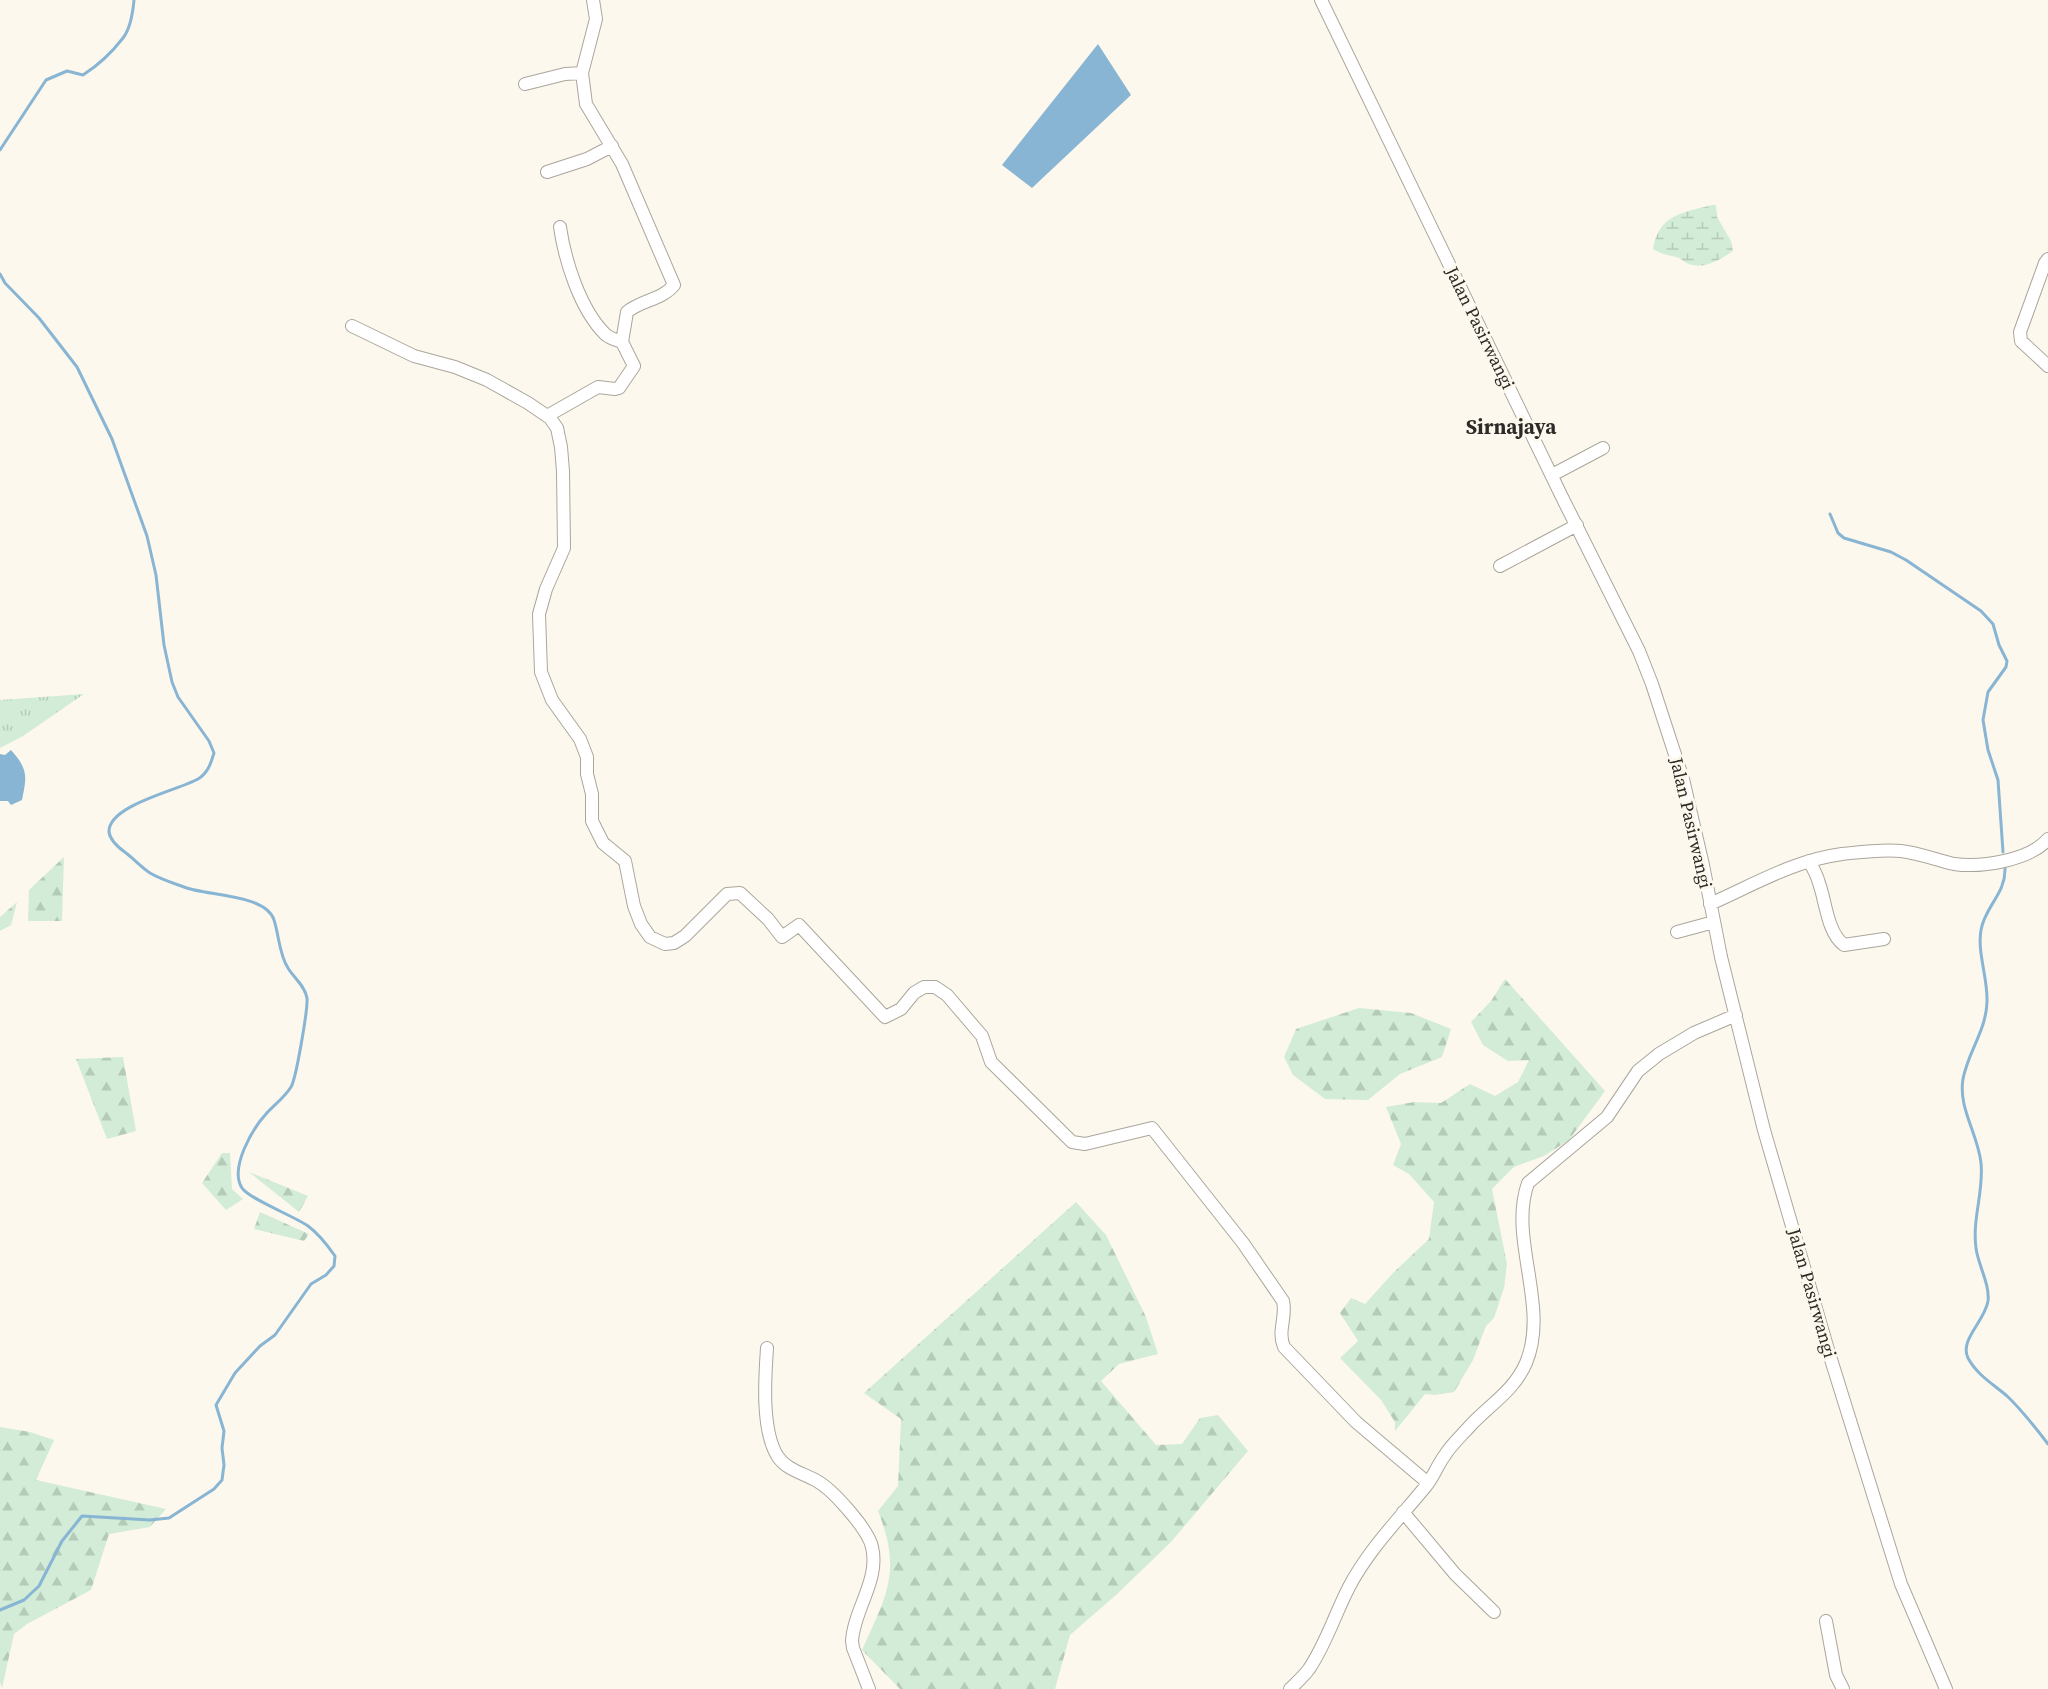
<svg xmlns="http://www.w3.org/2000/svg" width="2048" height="1689" viewBox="0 0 2048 1689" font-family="'Source Serif 4',serif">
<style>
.grass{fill:url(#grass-tufts)}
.forest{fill:url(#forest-firs)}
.wetland{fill:url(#wetland-marsh)}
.water{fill:#88b5d3}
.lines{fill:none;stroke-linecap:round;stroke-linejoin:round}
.stream{stroke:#88b5d3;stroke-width:3}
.minor-casing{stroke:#aba69c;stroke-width:14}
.minor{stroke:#fff;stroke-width:12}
.labels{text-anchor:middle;stroke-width:6;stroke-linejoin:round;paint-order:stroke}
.street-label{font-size:18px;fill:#2d2b27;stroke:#fdf8ed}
.quarter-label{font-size:21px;font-weight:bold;fill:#2d2b27;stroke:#fdf8ed}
</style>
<defs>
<pattern id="grass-tufts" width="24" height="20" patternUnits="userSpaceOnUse" patternTransform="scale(1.5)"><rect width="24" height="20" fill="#d2ecd8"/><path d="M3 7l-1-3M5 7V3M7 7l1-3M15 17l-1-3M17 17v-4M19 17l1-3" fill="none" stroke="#b5cbb9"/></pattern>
<pattern id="forest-firs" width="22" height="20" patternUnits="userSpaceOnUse" patternTransform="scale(1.5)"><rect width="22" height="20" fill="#d2ecd8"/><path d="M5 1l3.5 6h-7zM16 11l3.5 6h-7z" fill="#b5cbb9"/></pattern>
<pattern id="wetland-marsh" width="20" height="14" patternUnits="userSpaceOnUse" patternTransform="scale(1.5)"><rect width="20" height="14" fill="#d2ecd8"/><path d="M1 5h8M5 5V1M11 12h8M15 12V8" fill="none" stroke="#b5cbb9"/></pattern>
</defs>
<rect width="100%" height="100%" fill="#fdf8ed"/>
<!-- grass -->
<path class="grass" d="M84,694L23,736L0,748V700Z"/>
<!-- forest -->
<path class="forest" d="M64,857L62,921H28L29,890Z
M17,902L11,925L0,931V917Z
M1505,979L1605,1091L1569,1140L1544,1156L1514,1167L1492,1189L1507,1264L1504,1288L1494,1318L1486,1326L1473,1360L1454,1392L1435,1395L1425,1394L1395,1431V1422L1381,1400L1340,1358L1358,1341L1340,1313L1351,1298L1365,1304L1393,1273L1429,1239L1434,1202L1409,1174L1393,1165L1401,1144L1386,1107L1414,1102L1441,1103L1470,1084L1495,1096L1518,1082L1529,1060L1508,1061L1483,1045L1471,1022L1491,1001Z
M1359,1008L1411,1013L1451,1029L1442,1057L1400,1074L1368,1100L1325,1099L1293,1075L1284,1057L1296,1029Z
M123,1057L136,1131L107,1139L76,1059Z
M222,1153H230L232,1189L243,1199L226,1210L202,1183Z
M249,1172L308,1196L299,1212Z
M1076,1202L1106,1235L1146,1317L1158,1354L1119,1364L1101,1381L1156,1445L1182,1444L1200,1418L1218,1415L1248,1451L1171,1542L1116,1595L1070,1635L1055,1689H900L862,1650C887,1595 902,1571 878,1511L898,1486L901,1419L864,1393Z
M260,1212L309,1234L304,1241L254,1229Z
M0,1427L30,1432L54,1440L36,1480L166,1509L150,1527L109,1534L91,1590L27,1624L14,1634L2,1688L0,1682Z"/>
<!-- wetland -->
<path class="wetland" d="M1712,205H1716L1717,217L1731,241L1733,251C1721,259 1704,270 1689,264C1684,262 1681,258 1676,257C1667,255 1661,254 1653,249C1659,214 1682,213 1712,205Z"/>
<!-- water -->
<path class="water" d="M1098,44L1131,95L1032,188L1002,165Z
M11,750C28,769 27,776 22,800L11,805L8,801H0V754L5,755Z"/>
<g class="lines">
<!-- stream -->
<path class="stream" d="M0,150L46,80L67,71L83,75C97,66 113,51 123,38C130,29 133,11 134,0
M0,274L5,283L39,318L77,367L112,439L147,536L156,575L164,645L172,682L178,697L209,741L214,753C211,763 208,773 198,779C179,790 108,805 109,832C110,841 119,848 126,853C134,859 141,867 150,873C160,879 173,883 184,887C206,896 266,894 274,920C279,935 279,954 288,968C294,978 305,986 307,998C308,1009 296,1079 291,1087C284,1098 274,1105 266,1114C253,1128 229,1168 242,1188C249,1199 294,1216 308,1226C319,1234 328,1246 335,1256L334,1266L326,1275L311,1284L275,1335L260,1346L235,1373L216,1405L224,1431L222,1448L224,1465L222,1480L214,1489L169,1518L150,1520L82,1516L62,1541L39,1586L24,1600L0,1610
M1830,514L1838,533L1844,538L1891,552L1906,560L1981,611L1993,624L1999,645L2007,661L2006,667L1988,692L1983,720L1988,750L1998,780L2003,852
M2005,868C2006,894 1985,906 1981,930C1977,953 1988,978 1987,1002C1986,1031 1968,1052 1963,1079C1958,1108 1978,1134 1981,1163C1984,1191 1972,1219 1976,1248C1978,1265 1990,1284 1988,1301C1985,1321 1959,1340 1968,1358C1977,1375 1993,1384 2007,1396C2022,1410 2035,1427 2048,1444"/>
<!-- minor casing -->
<g class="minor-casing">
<path id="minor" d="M1321,0L1561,495L1639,651L1652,684L1683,779L1703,865L1721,957L1764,1130L1829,1353L1901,1584L1946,1689
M525,84L565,74L582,73
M547,172L587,159L612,146
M560,227C565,261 580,309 605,334C609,338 616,340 622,342
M2048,259L2045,263L2020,332L2021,341L2048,366
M352,326L414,356L455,367L487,380L528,403L550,418L557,428L561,447L563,471L564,548L546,589L539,614L541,672L552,700L580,739L587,757V774L592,794V821L603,843L625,861L634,906L641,924L650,937L665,944L674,943L685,936L727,894L740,893L768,919L782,937L799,925L885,1017L901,1009L914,993L924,987H935L947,995L982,1036L991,1062L1072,1142L1085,1144L1152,1128L1243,1243L1283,1301C1287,1317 1277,1331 1284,1347L1356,1422L1428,1483
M547,416L598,387L615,389L619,388L634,366L622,342L627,312C641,300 662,300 674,285L622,164L586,104L582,73L596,19L593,0
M1552,475L1603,448
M1500,566L1577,525
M1809,861C1813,868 1817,875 1819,883C1826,902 1827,932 1844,945L1884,939
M1710,904C1753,885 1795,860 1842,854C1861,852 1882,849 1901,851C1919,853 1936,860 1954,864C1982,868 2030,860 2048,839
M1677,932L1714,922
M767,1348C765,1377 761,1431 778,1457C787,1470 803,1473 817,1481C833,1490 868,1529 872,1547C880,1580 854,1609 852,1641L853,1648L869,1689
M1403,1512L1455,1574L1494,1612
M1826,1621L1836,1675L1843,1689
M1290,1689C1296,1683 1304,1676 1309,1669C1326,1644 1335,1614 1349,1587C1369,1549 1399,1519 1426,1486C1434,1476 1438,1464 1445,1455C1451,1445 1461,1436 1469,1427C1488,1406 1514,1391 1526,1363C1550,1306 1508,1239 1528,1183L1607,1117L1638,1071L1659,1054L1694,1033L1736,1015"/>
</g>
<!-- minor -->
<use href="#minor" class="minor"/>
</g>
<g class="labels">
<!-- street labels -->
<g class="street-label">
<text transform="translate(1480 328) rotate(64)" y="6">Jalan Pasirwangi</text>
<text transform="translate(1691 823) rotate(77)" y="6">Jalan Pasirwangi</text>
<text transform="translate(1812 1293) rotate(74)" y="6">Jalan Pasirwangi</text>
</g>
<!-- quarter labels -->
<g class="quarter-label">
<text x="1511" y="434">Sirnajaya</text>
</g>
</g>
</svg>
